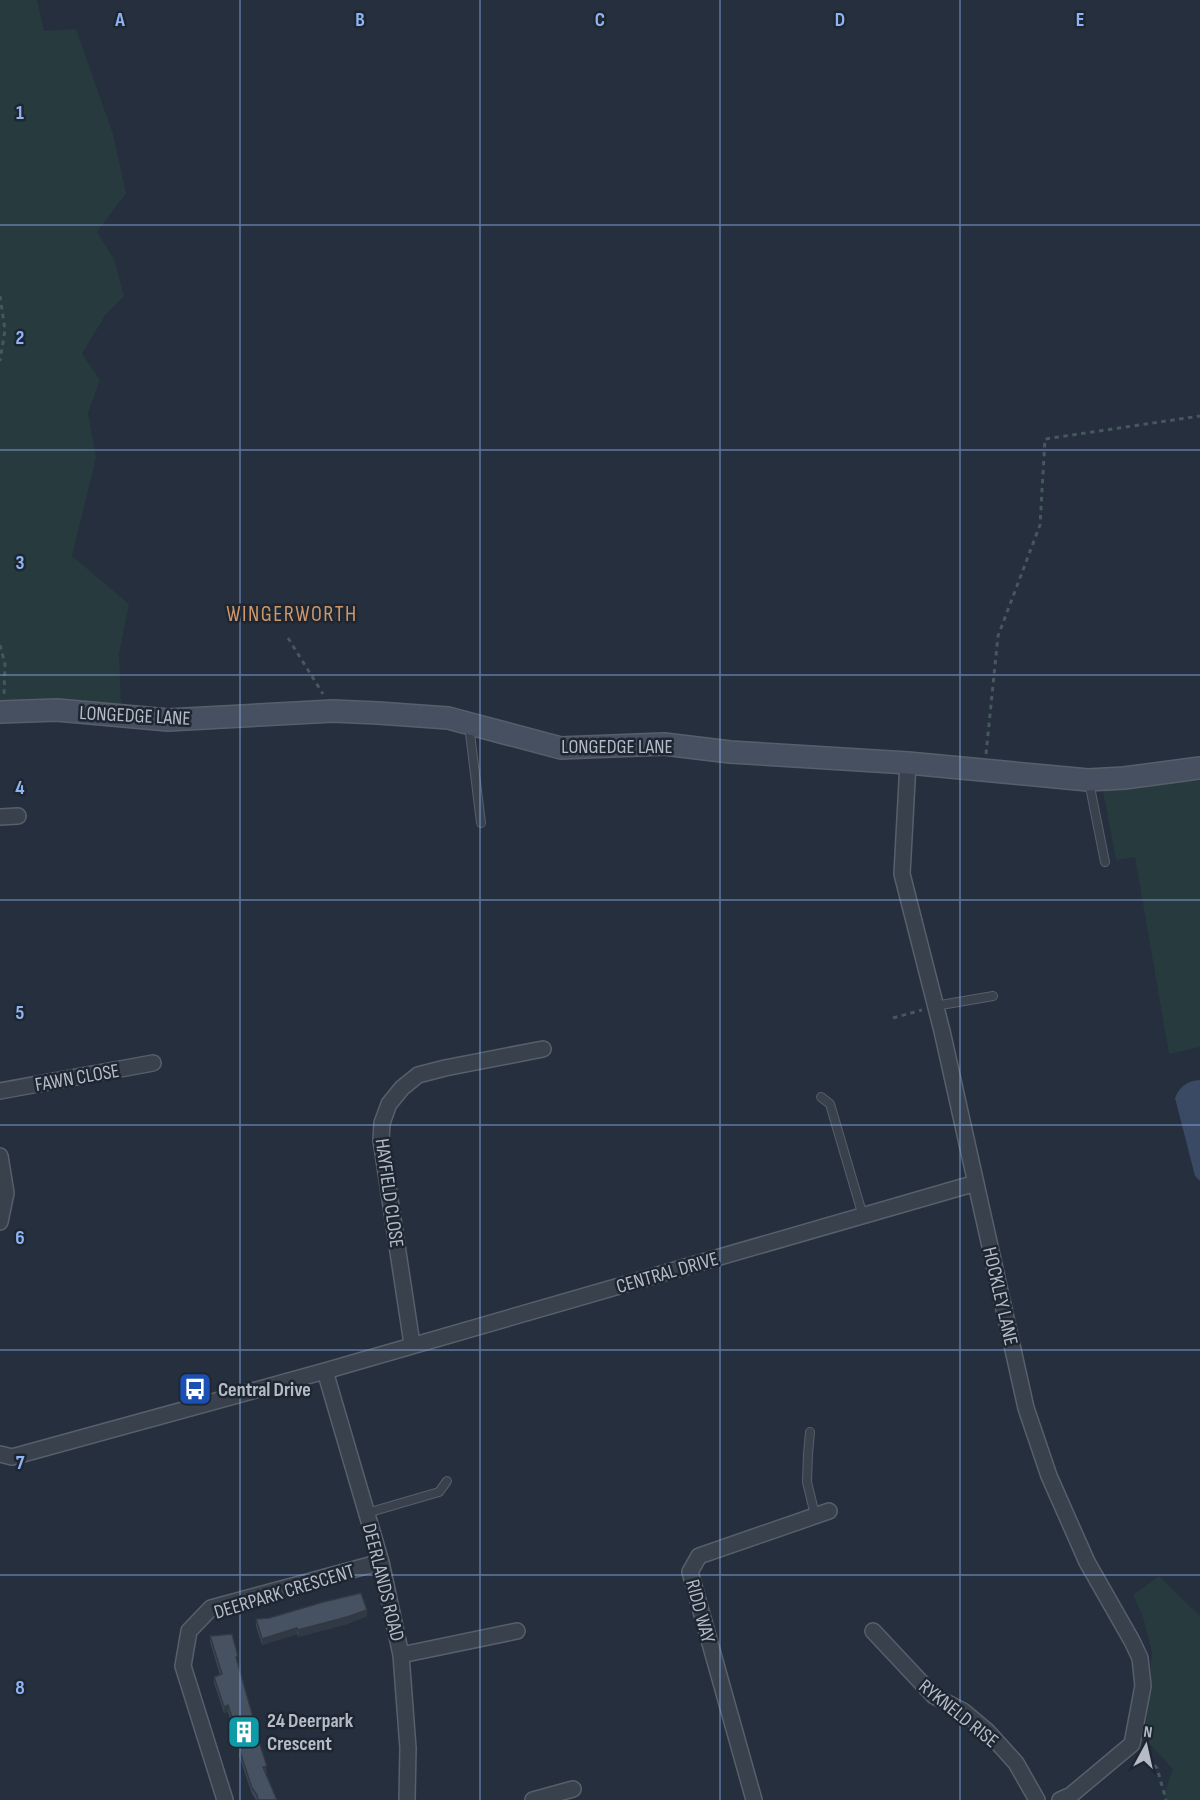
<svg xmlns="http://www.w3.org/2000/svg" width="1200" height="1800" viewBox="0 0 1200 1800" font-family="'Sofia Sans Condensed',sans-serif">
<style>
.green{fill:#273b3e}
.water{fill:#3a4a64}
.lines{fill:none;stroke-linecap:round;stroke-linejoin:round}
.lane-casing{stroke:#575f6b;stroke-width:10}
.street-casing{stroke:#575f6b;stroke-width:18}
.secondary-casing{stroke:#575f6b;stroke-width:24}
.path{stroke:#45585b;stroke-width:3;stroke-dasharray:4.5 4.5;stroke-linecap:butt}
.lane{stroke:#39414d;stroke-width:8}
.street{stroke:#39414d;stroke-width:15}
.secondary{stroke:#475060;stroke-width:21}
.wall{fill:#3c4653}
.shaded-wall{fill:#313944}
.building{fill:#465161;stroke:#313944;stroke-width:1.5}
.grid{fill:none;stroke:#8fb4f3;stroke-width:1.5;stroke-opacity:0.55}
.labels{text-anchor:middle;stroke-width:5;stroke-linejoin:round;paint-order:stroke}
.street-label{font-size:20px;fill:#b5bcc8;stroke:#1e2632}
.poi-label{font-size:20px;font-weight:bold;fill:#b5bcc8;stroke:#1e2632;text-anchor:start}
.quarter-label{font-size:22px;letter-spacing:1.5px;fill:#d09868;stroke:#1e2632}
.grid-label{font-size:20px;text-anchor:middle;font-weight:bold;fill:#8fb4f3;stroke:#1e2632;stroke-width:5;stroke-linejoin:round;paint-order:stroke}
</style>
<rect width="100%" height="100%" fill="#252f3d"/>
<!-- green -->
<path class="green" d="M0,0H37L44,31L76,29L113,134L126,193L97,232L114,259L124,296L106,314L82,354L100,380L88,413L96,458L72,556L129,604L119,654L121,707L57,699L0,701Z
M1200,781V1047L1169,1054L1135,857L1116,860L1102,786Z
M1159,1576L1200,1616V1800H1165L1164,1794L1173,1769L1145,1739L1152,1652L1143,1617L1133,1595Z"/>
<!-- water -->
<path class="water" d="M1200,1080V1181L1195,1176L1175,1098C1180,1086 1187,1081 1200,1080Z"/>
<g class="lines">
<!-- lane casing -->
<g class="lane-casing">
<path id="lane" d="M469,725L481,823
M1089,782L1105,862
M935,1006L993,996
M821,1097L830,1104L863,1216
M810,1432L808,1454L807,1482L815,1515
M367,1513L439,1492L447,1481"/>
</g>
<!-- street casing -->
<g class="street-casing">
<path id="street" d="M908,763L902,874L942,1031L1026,1408L1049,1476L1087,1562L1132,1641L1140,1658L1143,1686L1132,1744L1071,1795L1060,1800
M0,817L18,816
M0,1091L153,1063
M0,1156L6,1193L0,1222
M412,1344L381,1140L382,1123L389,1104L402,1088L418,1075L445,1068L543,1049
M325,1371L381,1562L401,1655L408,1748L407,1800
M0,1454L12,1457L325,1371L976,1183
M873,1631L934,1696L963,1711L988,1732L1016,1763L1037,1800
M401,1655L517,1631
M225,1800L183,1666L189,1631L211,1608L381,1562
M533,1800L573,1789
M754,1800L690,1572L699,1556L829,1511"/>
</g>
<!-- secondary casing -->
<g class="secondary-casing">
<path id="secondary" d="M0,712L57,710L168,720L333,711L378,713L448,718L561,748L664,744L730,752L908,763L1088,780L1124,778L1200,768"/>
</g>
<!-- path -->
<path class="path" d="M0,296L5,330L0,361
M288,638L323,694
M0,645L5,664L4,694
M986,754L998,636L1040,525L1045,439L1200,416
M893,1018L922,1010
M1141,1753L1157,1768L1166,1800"/>
<!-- lane -->
<use href="#lane" class="lane"/>
<!-- street -->
<use href="#street" class="street"/>
<!-- secondary -->
<use href="#secondary" class="secondary"/>
</g>
<!-- wall -->
<path class="wall" d="M367,1616L347,1624L298,1637L297,1634L262,1645L256,1626V1619Z
M210,1636L238,1663L253,1723L267,1773H266L277,1800H256L252,1794L239,1756V1748L228,1712L224,1713L214,1683V1677L220,1675L210,1642Z"/>
<!-- shaded-wall -->
<path class="shaded-wall" d="M367,1610V1616L347,1624L298,1637V1630Z
M297,1628V1634L262,1645V1639Z
M228,1705V1712L224,1713V1707Z"/>
<!-- building -->
<path class="building" d="M361,1593L367,1610L347,1617L298,1630L297,1628L262,1639L256,1619L269,1618L323,1602Z
M232,1634L238,1656L236,1657L253,1717H251L267,1766L263,1767L277,1800H258L257,1795L252,1788L239,1749L240,1743L228,1705L224,1707L214,1677L222,1674L210,1636Z"/>
<!-- grid -->
<path class="grid" d="M240,0V1800M480,0V1800M720,0V1800M960,0V1800M0,225H1200M0,450H1200M0,675H1200M0,900H1200M0,1125H1200M0,1350H1200M0,1575H1200"/>
<!-- icons -->
<defs>
<g id="bus-square" transform="scale(1.725)"><rect x="-9" y="-9" width="18" height="18" rx="4" fill="#1a4fb4" stroke="#1e2632"/><path d="M-5-6H5V4H4V6H2V4H-2V6H-4V4H-5ZM-3.5-4V0h7V-4ZM-3.5 1.2v1.5H-2V1.2ZM2 1.2v1.5H3.5V1.2Z" fill="#fff"/></g>
<g id="building-square" transform="scale(1.725)"><rect x="-9" y="-9" width="18" height="18" rx="4" fill="#0f9aa8" stroke="#1e2632"/><path d="M-4-6H4V6H1V3H-1V6H-4ZM-2.5-4.3h1.7v1.8h-1.7ZM.8-4.3h1.7v1.8H.8ZM-2.5-1h1.7V.8h-1.7ZM.8-1h1.7V.8H.8Z" fill="#fff"/></g>
</defs>
<g fill-rule="evenodd">
<use href="#bus-square" x="195" y="1389"/>
<use href="#building-square" x="244" y="1732"/>
</g>
<g class="labels">
<!-- street labels -->
<g class="street-label">
<text transform="translate(135 715) rotate(3)" y="7">LONGEDGE LANE</text>
<text x="617" y="753">LONGEDGE LANE</text>
<text transform="translate(77 1077) rotate(-10)" y="7">FAWN CLOSE</text>
<text transform="translate(390 1193) rotate(82)" y="7">HAYFIELD CLOSE</text>
<text transform="translate(667 1272) rotate(-16)" y="7">CENTRAL DRIVE</text>
<text transform="translate(1001 1296) rotate(77)" y="7">HOCKLEY LANE</text>
<text transform="translate(384 1582) rotate(76)" y="7">DEERLANDS ROAD</text>
<text transform="translate(284 1591) rotate(-17)" y="7">DEERPARK CRESCENT</text>
<text transform="translate(701 1611) rotate(75)" y="7">RIDD WAY</text>
<text transform="translate(959 1713) rotate(39)" y="7">RYKNELD RISE</text>
</g>
<!-- poi labels -->
<g class="poi-label">
<text x="218" y="1396">Central Drive</text>
<text x="267" y="1727">24 Deerpark<tspan x="267" dy="23">Crescent</tspan></text>
</g>
<!-- quarter labels -->
<g class="quarter-label">
<text x="292" y="621">WINGERWORTH</text>
</g>
</g>
<g class="grid-label">
<text x="120" y="26">A</text>
<text x="360" y="26">B</text>
<text x="600" y="26">C</text>
<text x="840" y="26">D</text>
<text x="1080" y="26">E</text>
<text x="20" y="119">1</text>
<text x="20" y="344">2</text>
<text x="20" y="569">3</text>
<text x="20" y="794">4</text>
<text x="20" y="1019">5</text>
<text x="20" y="1244">6</text>
<text x="20" y="1469">7</text>
<text x="20" y="1694">8</text>
</g>
<!-- north arrow -->
<g transform="translate(1146 1746) rotate(8)" stroke="#1e2632" stroke-width="4.5" paint-order="stroke">
<path d="M0-4.5L10 22L0 15L-10 22Z" fill="#b5bcc8"/>
<text y="-9" font-size="16" font-weight="bold" text-anchor="middle" fill="#b5bcc8">N</text>
</g>
</svg>
